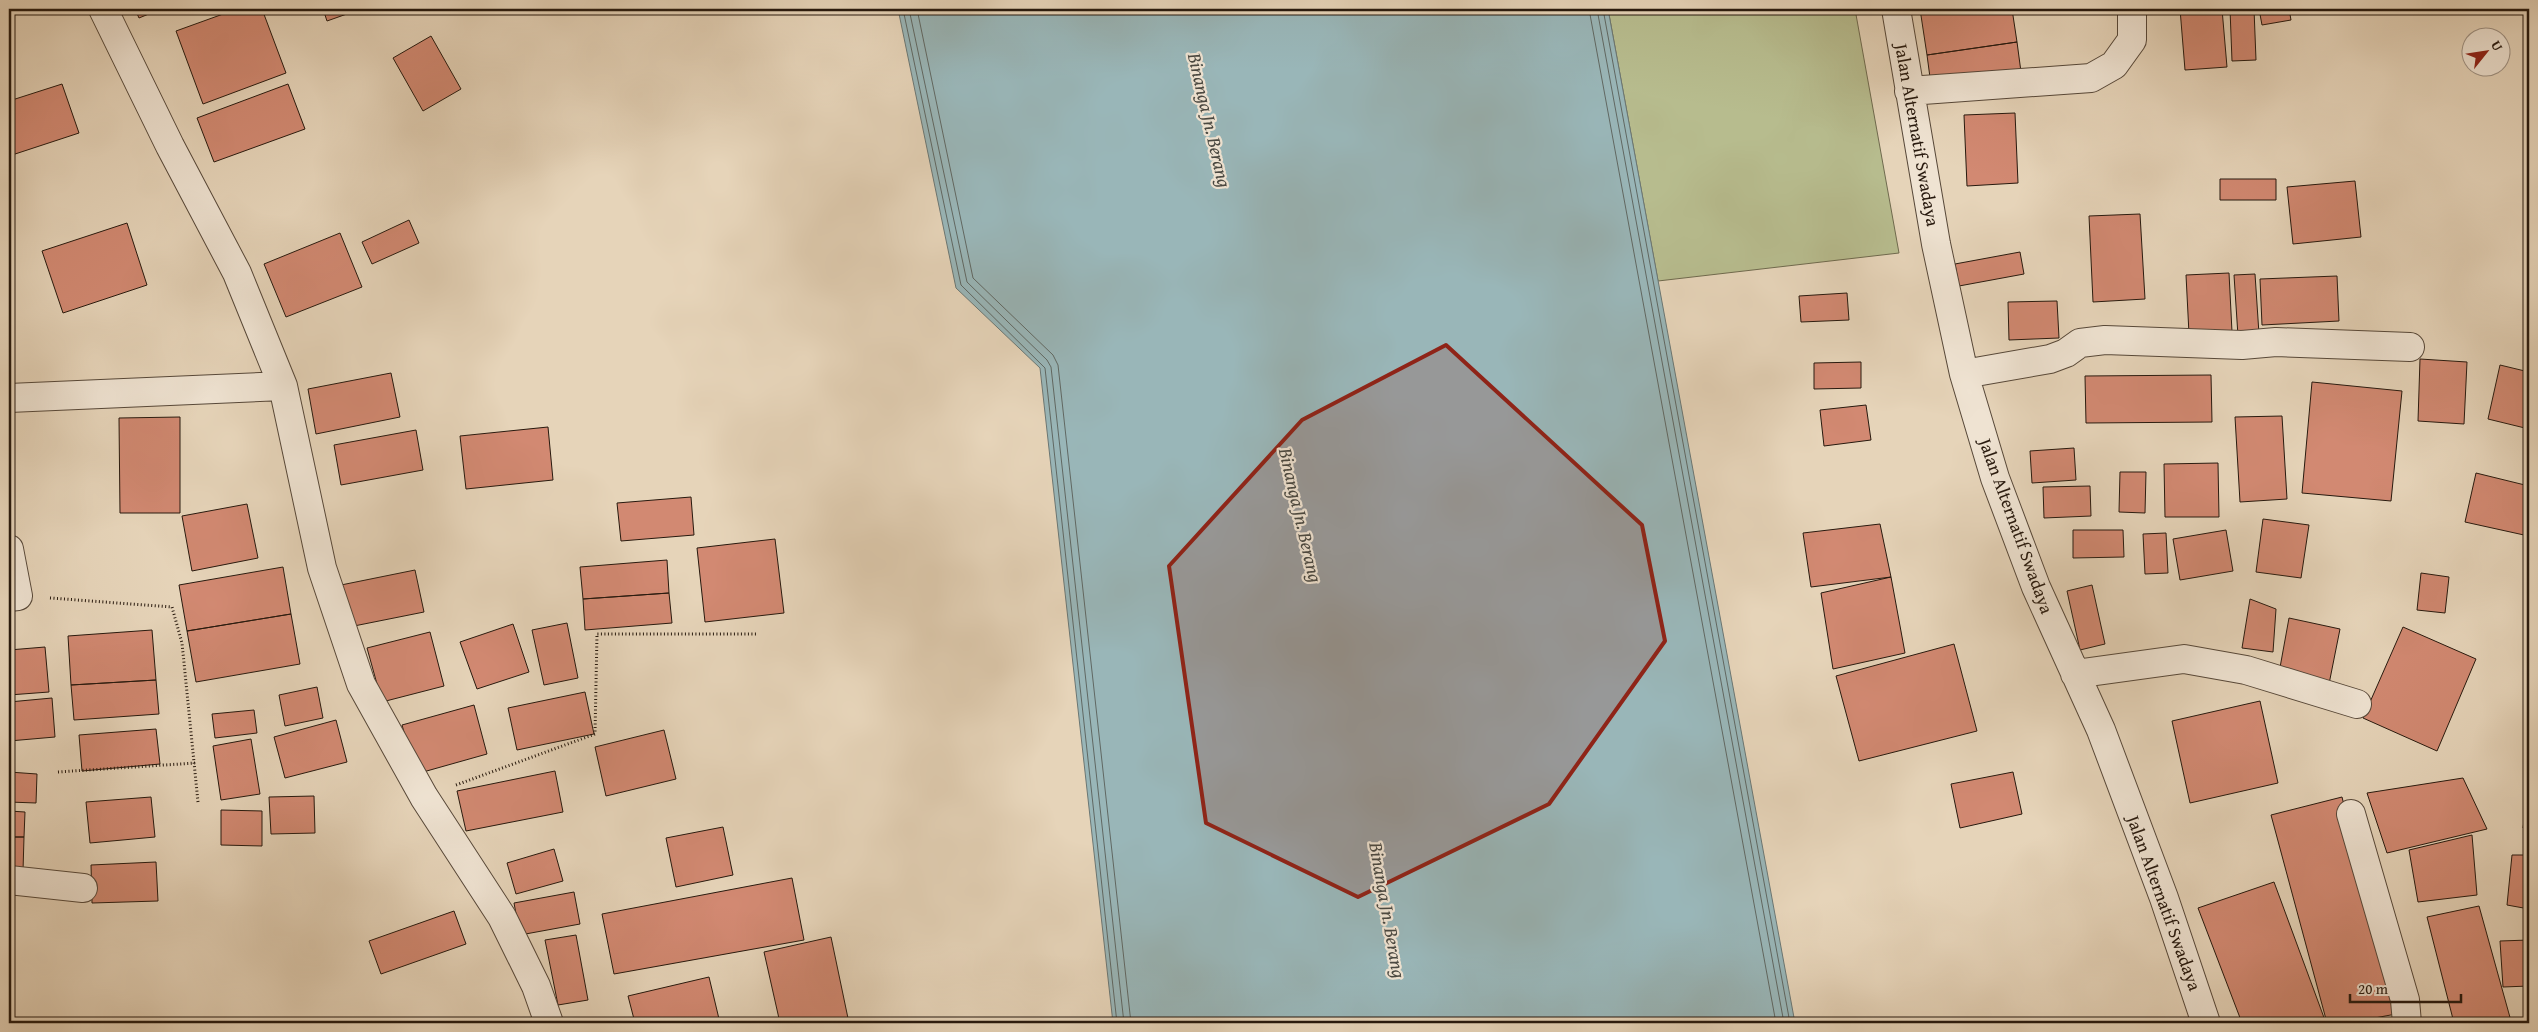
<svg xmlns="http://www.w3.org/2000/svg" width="2538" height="1032" viewBox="0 0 2538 1032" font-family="'Gentium Book Plus',serif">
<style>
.green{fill:#b7bc8e;stroke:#6f6a4e}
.water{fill:#99b6b8;stroke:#6b7774}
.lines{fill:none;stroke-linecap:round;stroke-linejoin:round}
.shore{stroke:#606863;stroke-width:1}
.building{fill:#d28972;stroke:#27190e}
.minor-casing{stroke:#574839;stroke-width:30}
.path{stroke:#27190e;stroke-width:3;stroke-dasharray:1 2.5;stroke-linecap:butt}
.minor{stroke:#efe3d2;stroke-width:28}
.marked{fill:#8f2418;fill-opacity:0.2;stroke:#8f2418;stroke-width:4;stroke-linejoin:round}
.labels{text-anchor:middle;stroke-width:4.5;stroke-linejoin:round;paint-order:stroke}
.street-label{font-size:18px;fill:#27190e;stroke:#efe3d2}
.water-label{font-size:19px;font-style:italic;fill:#494841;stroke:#efe3d2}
</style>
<rect width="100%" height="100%" fill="#e6d4b9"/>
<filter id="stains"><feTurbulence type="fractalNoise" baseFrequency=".004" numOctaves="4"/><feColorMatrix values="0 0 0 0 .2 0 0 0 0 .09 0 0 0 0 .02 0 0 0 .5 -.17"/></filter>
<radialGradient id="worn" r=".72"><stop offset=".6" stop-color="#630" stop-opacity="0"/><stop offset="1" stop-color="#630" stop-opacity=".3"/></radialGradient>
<!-- green -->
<path class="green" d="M1608,9H1855L1899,253L1658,281Z"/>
<!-- water -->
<path class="water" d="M898,9H1608L1795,1023H1113L1040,368L956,288Z"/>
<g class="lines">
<!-- shore -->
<path class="shore" d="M903,9L961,285L1045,368L1117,1023
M909,9L967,282L1047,360L1051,367L1124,1023
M917,9L973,278L1053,355L1058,365L1131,1023
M1589,9L1776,1023
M1597,9L1784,1023
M1603,9L1790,1023"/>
</g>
<!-- building -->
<path class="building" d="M135,9H161L139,18Z
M237,9H262L286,73L203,104L176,31Z
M323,9H361L327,21Z
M1920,9H2012L2017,42L1927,55Z
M2180,9H2222L2227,67L2185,70Z
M2230,9H2254L2256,60L2232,61Z
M2259,9H2289L2291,20L2262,25Z
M431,36L461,89L423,111L393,58Z
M2017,42L2021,72L1931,85L1927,55Z
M62,84L79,133L9,156V101Z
M288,84L305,129L214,162L197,118Z
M2015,113L2018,183L1967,186L1964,115Z
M2220,179H2276V200H2220Z
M2355,181L2361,237L2293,244L2287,187Z
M2140,214L2145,299L2093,302L2089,216Z
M409,220L419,243L372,264L362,242Z
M127,223L147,285L63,313L42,251Z
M340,233L362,287L286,317L264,264Z
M2020,252L2024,274L1959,286L1955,264Z
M2229,273L2232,332L2189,334L2186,275Z
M2255,274L2259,334L2238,336L2234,275Z
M2337,276L2339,321L2262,325L2260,279Z
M1847,293L1849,320L1801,322L1799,296Z
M2057,301L2059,338L2009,340L2008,302Z
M2420,359L2467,362L2464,424L2418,421Z
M1861,362V388L1814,389V363Z
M2500,365L2529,372V429L2488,419Z
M391,373L400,417L316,434L308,389Z
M2211,375L2212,422L2086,423L2085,376Z
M2312,382L2402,391L2391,501L2302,493Z
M1866,405L1871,440L1824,446L1820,410Z
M2282,416L2287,499L2240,502L2235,417Z
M180,417V513H120L119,418Z
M548,427L553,480L466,489L460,436Z
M416,430L423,470L341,485L334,445Z
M2074,448L2076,480L2032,483L2030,451Z
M2218,463L2219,517H2165L2164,464Z
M2120,472H2146L2145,513L2119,512Z
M2476,473L2529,486V510L2524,535L2465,522Z
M2090,486L2091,516L2044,518L2043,487Z
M691,497L694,535L621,541L617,503Z
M247,504L258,558L192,571L182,516Z
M2263,519L2309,525L2301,578L2256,572Z
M1880,524L1891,577L1811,587L1803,533Z
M2073,530H2123L2124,557L2073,558Z
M2226,530L2233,571L2180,580L2173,539Z
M2166,533L2168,573L2145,574L2143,534Z
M775,539L784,613L705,622L697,548Z
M667,560L669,593L583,599L580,567Z
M283,567L291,614L187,631L179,585Z
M415,570L424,612L349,627L341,585Z
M2421,573L2449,577L2445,613L2417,610Z
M1891,577L1905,653L1833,669L1821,593Z
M2092,585L2105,644L2080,650L2067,591Z
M669,593L672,623L585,630L583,599Z
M2250,599L2276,609L2273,652L2242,648Z
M291,614L300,664L196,682L187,631Z
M2289,618L2340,629L2329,684L2279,673Z
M567,623L578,678L544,685L532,630Z
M513,624L529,672L477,689L460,642Z
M2403,627L2476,659L2437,751L2363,718Z
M152,630L156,680L71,685L68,636Z
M430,632L444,686L382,702L367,648Z
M1954,644L1977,731L1859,761L1836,676Z
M45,647L49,692L9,695V650Z
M156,680L159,714L74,720L71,685Z
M317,687L323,718L285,726L279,695Z
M585,692L594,734L517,750L508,708Z
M52,698L55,737L9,741V702Z
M2260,701L2278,783L2190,803L2172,721Z
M474,705L487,754L416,774L402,725Z
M254,710L257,733L215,738L212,714Z
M336,720L347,762L285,778L274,737Z
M156,729L160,764L82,771L79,735Z
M664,730L676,779L606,796L595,747Z
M251,739L260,794L221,800L213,746Z
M555,771L563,812L466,831L457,791Z
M9,772L37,774L36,803L9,802Z
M2013,772L2022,814L1960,828L1951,784Z
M2463,778L2487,829L2387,853L2367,793Z
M2529,781V829L2523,828Z
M314,796L315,833L271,834L269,797Z
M151,797L155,837L90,843L86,802Z
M2342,797L2396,1014L2348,1023H2327L2271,815Z
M221,810L262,811V846L221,845Z
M9,811L25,812L24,837H9Z
M723,827L733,875L676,887L666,838Z
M2472,835L2477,895L2418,902L2409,850Z
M9,837H24L23,871L9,870Z
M554,849L563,881L516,894L507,863Z
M2512,855H2529V909L2507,905Z
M156,862L158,901L92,903L91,865Z
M792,878L804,940L614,974L602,914Z
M2274,882L2326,1023H2242L2198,908Z
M574,892L580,924L520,935L514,903Z
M2479,906L2511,1021L2504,1023H2454L2427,917Z
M454,911L466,944L381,974L369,941Z
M576,935L588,1000L558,1005L545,940Z
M831,937L849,1023H780L764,952Z
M2529,940V986L2503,987L2500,941Z
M709,977L720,1023H635L628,996Z
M312,1018L404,1020V1023H312Z
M418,1019L467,1020V1023H418Z"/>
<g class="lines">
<!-- minor casing -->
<g class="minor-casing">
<path id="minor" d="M103,9L170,146L237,273L283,386L322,568L361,684L424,797L502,917L536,986L549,1023
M1896,9L1936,244L1964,374L1995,478L2036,587L2101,730L2164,898L2206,1023
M1909,91L2091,78L2114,65L2132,40V9
M1964,374L2050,359L2066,353L2080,343L2105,340L2242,345L2276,342L2410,347
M9,398L283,386
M9,549L18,596L9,597
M2075,674L2184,659L2246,670L2357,704
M2351,814L2405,1000L2407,1023
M9,880L83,888"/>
</g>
<!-- path -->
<path class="path" d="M50,598L172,607L182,643L198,802
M58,772L195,763
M456,785L595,734L597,634H756"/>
<!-- minor -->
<use href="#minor" class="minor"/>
</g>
<!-- marked area -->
<path class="marked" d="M1446,345L1642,525L1665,641L1549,804L1358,897L1206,823L1169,566L1302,420Z"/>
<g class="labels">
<!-- street labels -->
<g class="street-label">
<text transform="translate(1917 135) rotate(80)" y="6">Jalan Alternatif Swadaya</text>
<text transform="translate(2016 526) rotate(70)" y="6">Jalan Alternatif Swadaya</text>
<text transform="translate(2164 903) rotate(70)" y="6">Jalan Alternatif Swadaya</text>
</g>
<!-- water labels -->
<g class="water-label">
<text transform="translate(1210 120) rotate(77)" y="7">Binanga Jn. Berang</text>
<text transform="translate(1301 515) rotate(77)" y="7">Binanga Jn. Berang</text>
<text transform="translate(1388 910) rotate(80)" y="7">Binanga Jn. Berang</text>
</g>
</g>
<!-- margin -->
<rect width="2538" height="1032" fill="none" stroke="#e6d4b9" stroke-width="30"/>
<rect x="10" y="10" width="2518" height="1012" fill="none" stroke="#27190e" stroke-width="2.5"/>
<rect x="15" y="15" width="2508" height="1002" fill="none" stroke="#27190e"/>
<!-- north arrow -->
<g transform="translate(2486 52) rotate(60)"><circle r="24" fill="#efe3d2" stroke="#9f9284"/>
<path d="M0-4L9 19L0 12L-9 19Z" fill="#8f2418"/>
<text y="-8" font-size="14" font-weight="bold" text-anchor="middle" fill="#27190e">U</text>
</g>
<!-- scale -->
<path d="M2350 994v8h111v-8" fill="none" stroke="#27190e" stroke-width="2.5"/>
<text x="2358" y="994" font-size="15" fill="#27190e" stroke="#efe3d2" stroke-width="4" paint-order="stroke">20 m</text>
<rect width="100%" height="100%" filter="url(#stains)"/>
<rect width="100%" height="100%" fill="url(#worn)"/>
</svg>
